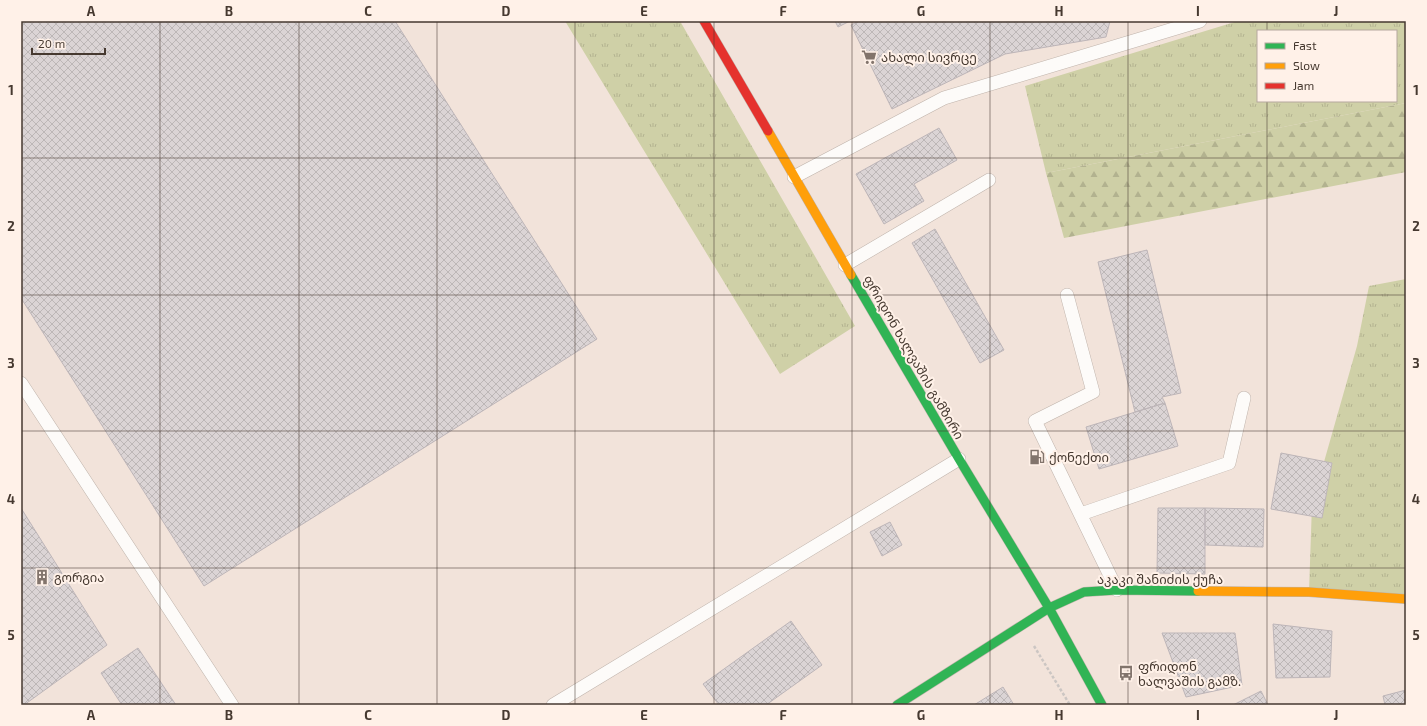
<svg xmlns="http://www.w3.org/2000/svg" width="1427" height="726" viewBox="0 0 1427 726" font-family="'Exo 2','Noto Sans Georgian',sans-serif">
<style>
.grass{fill:url(#grass-tufts);fill-rule:evenodd}
.forest{fill:url(#forest-firs)}
.building{fill:url(#building-cross-hatch);stroke:#bdb5b8}
.lines{fill:none;stroke-linecap:round;stroke-linejoin:round}
.lane-casing{stroke:#bfb3ab;stroke-width:14}
.fast-casing{stroke:#bfb3ab;stroke-width:10}
.slow-casing{stroke:#bfb3ab;stroke-width:10}
.jam-casing{stroke:#bfb3ab;stroke-width:10}
.path{stroke:#ccc6c3;stroke-width:2.5;stroke-dasharray:3 2;stroke-linecap:butt}
.lane{stroke:#fdfbf9;stroke-width:13}
.fast{stroke:#30b455;stroke-width:9}
.slow{stroke:#ff9f0a;stroke-width:9}
.jam{stroke:#e5322d;stroke-width:9}
.grid{fill:none;stroke:#463930;stroke-width:1;stroke-opacity:0.55}
.labels{text-anchor:middle;stroke-width:4;stroke-linejoin:round;paint-order:stroke}
.poi-label{font-size:13px;fill:#463930;stroke:#fff1e8;text-anchor:start}
.street-label{font-size:13px;fill:#463930;stroke:#fff1e8}
.neatline{fill:none;stroke:#463930;stroke-width:1.5}
.grid-label{font-size:13px;text-anchor:middle;font-weight:bold;fill:#463930}
</style>
<defs>
<pattern id="grass-tufts" width="24" height="20" patternUnits="userSpaceOnUse"><rect width="24" height="20" fill="#cfd0a7"/><path d="M3 7l-1-3M5 7V3M7 7l1-3M15 17l-1-3M17 17v-4M19 17l1-3" fill="none" stroke="#b3b390"/></pattern>
<pattern id="forest-firs" width="22" height="20" patternUnits="userSpaceOnUse"><rect width="22" height="20" fill="#cecfa6"/><path d="M5 1l3.5 6h-7zM16 11l3.5 6h-7z" fill="#b2b28f"/></pattern>
<pattern id="building-cross-hatch" width="8" height="8" patternUnits="userSpaceOnUse"><rect width="8" height="8" fill="#dbd4d5"/><path d="M0 0l8 8M0 8l8-8" fill="none" stroke="#bdb7b7"/></pattern>
</defs>
<rect width="100%" height="100%" fill="#f2e3da"/>
<!-- grass -->
<path class="grass" d="M565,21H680L855,326L780,374Z
M1238,21H1406V103L1046,173L1025,86ZM1258,31H1396V101H1258Z
M1406,279V599L1309,592L1312,504L1357,346L1369,286Z"/>
<!-- forest -->
<path class="forest" d="M1406,103V172L1064,238L1046,173Z"/>
<!-- building -->
<path class="building" d="M21,21H395L597,339L204,586L21,298Z
M835,21H850L838,27Z
M859,21H1110L1106,37L1005,54L892,109L851,25Z
M939,128L957,160L914,184L924,201L884,224L856,174Z
M935,229L1004,350L980,363L912,243Z
M1147,250L1181,393L1162,397L1165,403L1135,412L1098,262Z
M1165,403L1178,446L1099,469L1086,427Z
M1281,453L1332,463L1322,518L1271,509Z
M21,508L107,645L24,705H21Z
M1158,508H1205V574L1157,573Z
M1205,508L1264,509L1263,547L1205,545Z
M890,522L902,545L882,556L870,532Z
M791,621L822,665L766,705H719L703,684Z
M1273,624L1332,631L1330,677L1276,678Z
M1162,633H1235L1242,685L1186,697Z
M138,648L176,705H122L101,673Z
M1003,687L1014,705H974Z
M1406,690V705H1385L1383,696Z
M1261,691L1268,705H1233Z"/>
<g class="lines">
<!-- lane casing -->
<g class="lane-casing">
<path id="lane" d="M794,177L944,98L1200,21
M845,265L989,180
M1067,295L1093,392L1035,421L1117,590
M21,383L232,705
M1081,514L1229,463L1244,398
M553,705L959,459"/>
</g>
<!-- fast casing -->
<g class="fast-casing">
<path id="fast" d="M851,275L959,459L1049,608L1102,705
M897,705L1049,608L1084,592L1117,590L1198,591"/>
</g>
<!-- slow casing -->
<g class="slow-casing">
<path id="slow" d="M768,131L851,275
M1198,591L1309,592L1406,599"/>
</g>
<!-- jam casing -->
<g class="jam-casing">
<path id="jam" d="M704,21L768,131"/>
</g>
<!-- path -->
<path class="path" d="M1034,646L1070,705"/>
<!-- lane -->
<use href="#lane" class="lane"/>
<!-- fast -->
<use href="#fast" class="fast"/>
<!-- slow -->
<use href="#slow" class="slow"/>
<!-- jam -->
<use href="#jam" class="jam"/>
</g>
<!-- grid -->
<path class="grid" d="M160,21V705M299,21V705M437,21V705M575,21V705M714,21V705M852,21V705M990,21V705M1128,21V705M1267,21V31M1267,101V705M21,158H1406M21,295H1406M21,431H1406M21,568H1406"/>
<!-- icons -->
<defs>
<g id="supermarket-bare" transform="scale(1.2)"><path d="M-6-5.5h2.5l.6 2H6L4.5 2H-2.5L-4.4-4H-6ZM-1.5 3.2a1.3 1.3 0 1 0 .1 0ZM3 3.2a1.3 1.3 0 1 0 .1 0Z" fill="#82746c" stroke="#fff1e8" stroke-width="2.5" paint-order="stroke"/></g>
<g id="fuel-bare" transform="scale(1.2)"><path d="M-5.5-6h7V0h2V4h1.3V-2.5L3-4.5l.8-.8L6-3V5H2.5V1h-1V6h-7ZM-4.2-4.7v3.2H.2V-4.7Z" fill="#82746c" stroke="#fff1e8" stroke-width="2.5" paint-order="stroke"/></g>
<g id="building-bare" transform="scale(1.2)"><path d="M-4-6H4V6H1V3H-1V6H-4ZM-2.5-4.3h1.7v1.8h-1.7ZM.8-4.3h1.7v1.8H.8ZM-2.5-1h1.7V.8h-1.7ZM.8-1h1.7V.8H.8Z" fill="#82746c" stroke="#fff1e8" stroke-width="2.5" paint-order="stroke"/></g>
<g id="bus-bare" transform="scale(1.2)"><path d="M-5-6H5V4H4V6H2V4H-2V6H-4V4H-5ZM-3.5-4V0h7V-4ZM-3.5 1.2v1.5H-2V1.2ZM2 1.2v1.5H3.5V1.2Z" fill="#82746c" stroke="#fff1e8" stroke-width="2.5" paint-order="stroke"/></g>
</defs>
<g fill-rule="evenodd">
<use href="#supermarket-bare" x="869" y="57"/>
<use href="#fuel-bare" x="1037" y="457"/>
<use href="#building-bare" x="42" y="577"/>
<use href="#bus-bare" x="1126" y="673"/>
</g>
<g class="labels">
<!-- poi labels -->
<g class="poi-label">
<text x="881" y="62">ახალი სივრცე</text>
<text x="1049" y="462">ქონექთი</text>
<text x="54" y="582">გორგია</text>
<text x="1138" y="671">ფრიდონ<tspan x="1138" dy="15">ხალვაშის გამზ.</tspan></text>
</g>
<!-- street labels -->
<g class="street-label">
<text transform="translate(914 357) rotate(60)" y="5">ფრიდონ ხალვაშის გამზირი</text>
<text x="1160" y="584">აკაკი შანიძის ქუჩა</text>
</g>
</g>
<!-- border -->
<rect width="1427" height="726" fill="none" stroke="#fff1e8" stroke-width="44"/>
<!-- legend -->
<rect x="1257" y="30" width="140" height="72" fill="#fff1e8" stroke="#b5a79e"/>
<rect x="1265" y="43" width="20" height="6" fill="#30b455" stroke="#b5a79e"/>
<text x="1293" y="50" font-size="12" fill="#463930">Fast</text>
<rect x="1265" y="63" width="20" height="6" fill="#ff9f0a" stroke="#b5a79e"/>
<text x="1293" y="70" font-size="12" fill="#463930">Slow</text>
<rect x="1265" y="83" width="20" height="6" fill="#e5322d" stroke="#b5a79e"/>
<text x="1293" y="90" font-size="12" fill="#463930">Jam</text>
<!-- scale -->
<path d="M32 48v6h73v-6" fill="none" stroke="#463930" stroke-width="2"/>
<text x="38" y="48" font-size="12" fill="#463930" stroke="#fff1e8" stroke-width="3" paint-order="stroke">20 m</text>
<rect x="22" y="22" width="1383" height="682" class="neatline"/>
<g class="grid-label">
<text x="91" y="16">A</text>
<text x="229" y="16">B</text>
<text x="368" y="16">C</text>
<text x="506" y="16">D</text>
<text x="644" y="16">E</text>
<text x="783" y="16">F</text>
<text x="921" y="16">G</text>
<text x="1059" y="16">H</text>
<text x="1198" y="16">I</text>
<text x="1336" y="16">J</text>
<text x="11" y="95">1</text>
<text x="1416" y="95">1</text>
<text x="11" y="231">2</text>
<text x="1416" y="231">2</text>
<text x="11" y="368">3</text>
<text x="1416" y="368">3</text>
<text x="11" y="504">4</text>
<text x="1416" y="504">4</text>
<text x="11" y="640">5</text>
<text x="1416" y="640">5</text>
<text x="91" y="720">A</text>
<text x="229" y="720">B</text>
<text x="368" y="720">C</text>
<text x="506" y="720">D</text>
<text x="644" y="720">E</text>
<text x="783" y="720">F</text>
<text x="921" y="720">G</text>
<text x="1059" y="720">H</text>
<text x="1198" y="720">I</text>
<text x="1336" y="720">J</text>
</g>
</svg>
